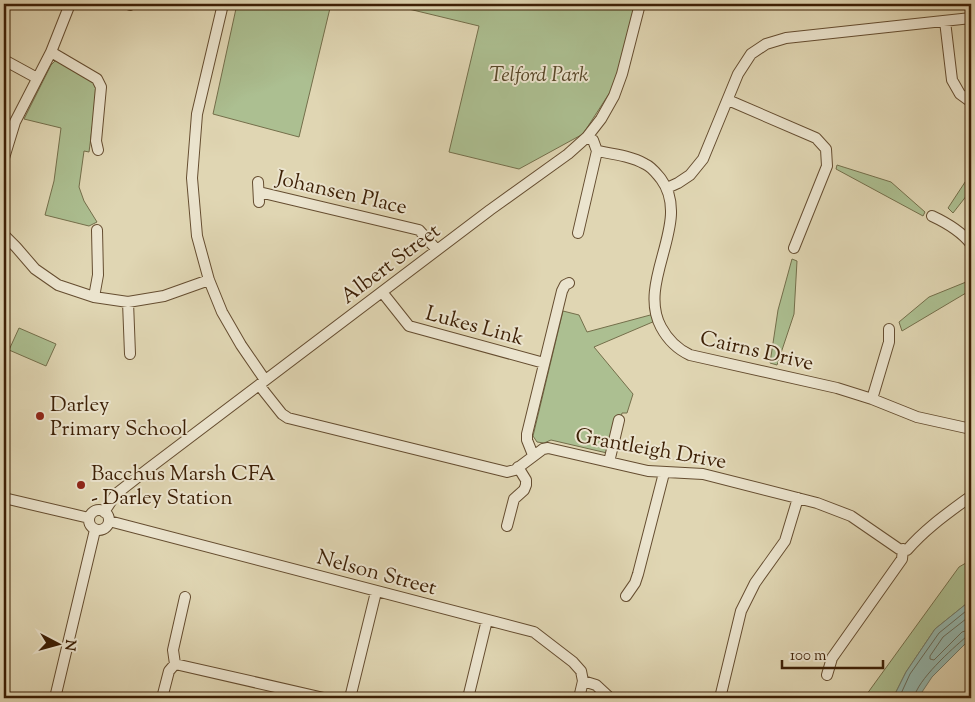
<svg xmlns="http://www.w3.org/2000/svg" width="975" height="702" viewBox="0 0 975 702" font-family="'Sorts Mill Goudy',serif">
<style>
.green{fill:#acbf91;stroke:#746f4b}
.water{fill:#94b9b1;stroke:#717b6c}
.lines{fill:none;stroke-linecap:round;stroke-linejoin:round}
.shore{stroke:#686c5b;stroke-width:1}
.minor-casing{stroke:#654d30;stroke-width:12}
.minor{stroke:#ebe4ce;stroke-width:10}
.poi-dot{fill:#8f2418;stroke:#ebe4ce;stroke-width:2}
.labels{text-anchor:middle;stroke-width:4;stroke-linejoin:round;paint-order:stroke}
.park-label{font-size:21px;font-style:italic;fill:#584728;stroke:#ebe4ce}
.street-label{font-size:21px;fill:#3c1f05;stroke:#ebe4ce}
.poi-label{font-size:21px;fill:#3c1f05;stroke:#ebe4ce;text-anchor:start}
</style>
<rect width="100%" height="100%" fill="#e0d6b3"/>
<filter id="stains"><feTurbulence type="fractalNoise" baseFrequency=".004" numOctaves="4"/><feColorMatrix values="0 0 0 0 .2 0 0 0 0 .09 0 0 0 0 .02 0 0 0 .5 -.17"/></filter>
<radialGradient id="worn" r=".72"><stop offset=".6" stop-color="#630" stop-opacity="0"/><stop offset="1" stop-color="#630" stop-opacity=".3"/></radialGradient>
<!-- green -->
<path class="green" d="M237,4H331L299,137L213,114Z
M388,4H635L614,86L583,134L519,169L449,152L479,26Z
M55,61H59C73,68 95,73 97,91L89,152L84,151L79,187L84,201L97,222L89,226L45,215L54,181L61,128L24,119L51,65Z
M837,165L891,182L925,212L923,216L836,169Z
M971,173V190L953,213L948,208Z
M792,259L797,261L794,314L777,365L770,363L778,310Z
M971,280V290L902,331L899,322L929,297Z
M563,311L579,315L587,332L654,314L655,321L594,347L633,394L627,413H622L614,447L607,453L551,440L544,443L537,442L533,436Z
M19,328L56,344L46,366L9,350Z
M971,560V600L935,629L906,672L893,698H864L959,567Z"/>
<!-- water -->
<path class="water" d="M971,600V638L932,677L918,698H893L906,672L935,629Z"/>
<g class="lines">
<!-- shore -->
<path class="shore" d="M971,615L943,637L930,656V659L934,660L962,632L971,629
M899,698L910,674L939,633L971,607
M914,698C917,680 952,649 966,637L971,635"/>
<!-- minor casing -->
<g class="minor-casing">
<path id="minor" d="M128,4L130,5
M223,4L197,114L192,178L197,236L209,280L222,312L241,345L265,380
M945,21L952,80L960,94L971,102
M51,52L97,79L101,87L96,141L98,150
M4,60L37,78
M728,100L816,138L826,149L827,166L794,248
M587,137L593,140L597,151C613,154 631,156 645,164C652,167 656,173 661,179C693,222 636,281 661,327C668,340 677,349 690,355L837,388L872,399L917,417L971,429
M4,158L15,122L51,52L70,4
M258,182L259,202
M667,188L678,183L690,175L703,159L738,74L751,54L766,44L786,38L971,18
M259,192L419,230L437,250
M932,216C947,223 961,231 971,244
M578,233L597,151
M4,235L16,247L35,269L58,285L94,297L128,302L164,296L209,280
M382,292L409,326L544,363
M94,297L98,275L97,230
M128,302L130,354
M259,385L282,414L288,418L507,472L515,470L543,449L548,448L648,471L703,474L817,503L851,516L899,549L907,550C926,528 948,513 971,496
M872,399L889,342V329
M533,455L527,440V434L562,291L565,285L569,283
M609,462L619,420
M4,498L89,518
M89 520a10 10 0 1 1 20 0a10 10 0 1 1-20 0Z
M104,512L116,494L148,469L490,210L568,154L587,137L601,119L614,96L622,74L640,4
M109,521L534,632L573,662L581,671L583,681L596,685L610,698
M507,526L514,499L524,490L526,485V480L518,467
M626,596L635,583L638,574L664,473
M175,664L173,650L185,597
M827,675L832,658L902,559L903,549
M55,698L95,530
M162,698L169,671L175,664L324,698
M350,698L376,592
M468,698L487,620
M579,698L583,681
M720,698L741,611L755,583L785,541L798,498"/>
</g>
<!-- minor -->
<use href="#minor" class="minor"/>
</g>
<!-- markers -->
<g class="poi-dot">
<circle cx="40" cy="416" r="5"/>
<circle cx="81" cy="485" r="5"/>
</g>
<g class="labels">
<!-- park labels -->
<g class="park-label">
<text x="539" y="81">Telford Park</text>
</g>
<!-- street labels -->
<g class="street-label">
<text transform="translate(342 192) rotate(13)" y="7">Johansen Place</text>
<text transform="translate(390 263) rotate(-37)" y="7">Albert Street</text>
<text transform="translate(475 325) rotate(15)" y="7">Lukes Link</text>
<text transform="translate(757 350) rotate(13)" y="7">Cairns Drive</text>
<text transform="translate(651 448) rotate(10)" y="7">Grantleigh Drive</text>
<text transform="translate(377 572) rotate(15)" y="7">Nelson Street</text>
</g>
<!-- poi labels -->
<g class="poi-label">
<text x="50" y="411">Darley<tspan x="50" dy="24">Primary School</tspan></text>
<text x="91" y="480">Bacchus Marsh CFA<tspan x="91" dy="24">- Darley Station</tspan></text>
</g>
</g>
<!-- margin -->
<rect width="975" height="702" fill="none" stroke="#e0d6b3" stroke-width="20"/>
<rect x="5" y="5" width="965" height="692" fill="none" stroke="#3c1f05" stroke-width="2.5"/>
<rect x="10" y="10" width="955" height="682" fill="none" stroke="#3c1f05"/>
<!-- north arrow -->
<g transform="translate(58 644) rotate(96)" stroke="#ebe4ce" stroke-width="4" paint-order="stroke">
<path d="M0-4L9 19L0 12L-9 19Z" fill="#3c1f05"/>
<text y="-8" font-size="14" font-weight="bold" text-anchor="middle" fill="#3c1f05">N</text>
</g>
<!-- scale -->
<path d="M782 660v8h101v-8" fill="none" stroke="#3c1f05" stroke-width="2.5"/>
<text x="790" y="660" font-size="15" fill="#3c1f05" stroke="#ebe4ce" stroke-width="4" paint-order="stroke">100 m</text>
<rect width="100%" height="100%" filter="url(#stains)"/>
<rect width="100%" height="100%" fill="url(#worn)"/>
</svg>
